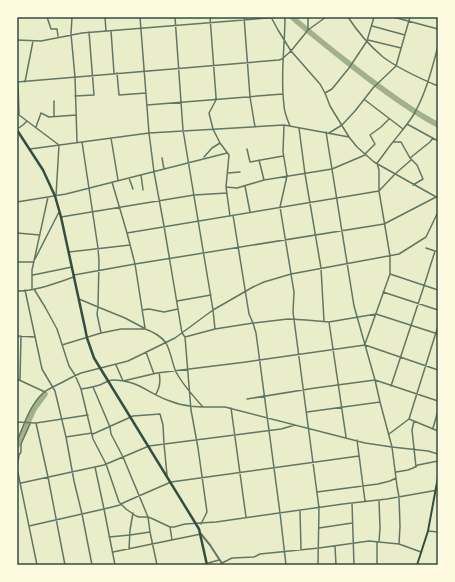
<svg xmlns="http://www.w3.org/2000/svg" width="455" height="582" viewBox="0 0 455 582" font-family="'Noto Sans',sans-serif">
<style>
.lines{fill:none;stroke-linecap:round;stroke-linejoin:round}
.river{stroke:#a3b18a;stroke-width:5.5}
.minor{stroke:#617663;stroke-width:1.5}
.tertiary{stroke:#617663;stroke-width:2}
.secondary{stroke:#344e41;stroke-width:2}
.primary{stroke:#344e41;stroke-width:2.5}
.neatline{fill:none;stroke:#344e41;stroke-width:1.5}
</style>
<rect width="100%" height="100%" fill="#e9edc9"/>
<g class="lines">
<!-- river -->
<path class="river" d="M292,17C310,33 328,47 347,62C376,85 406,108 438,125
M17,446L34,409L45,394"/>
<!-- minor -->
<path class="minor" d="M47,17L51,29H57L58,36
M72,17L71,34L75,77L77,142
M105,17L106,31
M140,17L149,133L154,172L164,226L182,333L185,337L215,329L253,323L288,319L306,320L329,322L376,314L438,334
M175,17L183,130L213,310L215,329
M210,17L216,97V100L209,113L213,129L220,143L229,155L226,187L230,216
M244,17L250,97L255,127
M271,17L278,30L291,51L320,84L325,93L330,106L349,137
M285,17C285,46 280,76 284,105C284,112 287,119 290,126
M348,17C357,31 370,46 383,57C399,69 419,78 438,86
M393,17L438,29
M372,26L405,35
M308,30L326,17
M111,31L114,73
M17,40L41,41L82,33L280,17
M368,40L401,48
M117,73L119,95L146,93
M17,82L279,60L282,59L291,51L308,30V17
M18,82L19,115L59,145L56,196
M25,82L33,41
M325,93L332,89L349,68L367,41L374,17
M75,96L94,95L89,32
M365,100L403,129
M54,101V116
M147,105L283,94
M407,124L438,141
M284,125L283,152L287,176L280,207L294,292L293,312L319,508L318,565
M36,127L41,113L49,117L76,115
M299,128L305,174L321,268L324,321
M17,129L23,125L27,121
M329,133L342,125L355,111L373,88L396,66L410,17
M111,138L118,180
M393,142C400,133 408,124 414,114C426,93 432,69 438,46
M30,149L149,133L284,125L349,137L357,147L374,162L438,198
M247,149L250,162L283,156
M365,154L375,144L370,135L381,127L389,119
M204,157L212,148L220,143
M162,158L164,169
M410,158L430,142L433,138
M259,160L264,180
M228,173L240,172
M141,175L143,190
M129,178L133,189
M112,182L127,233L135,264L145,328
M245,186L250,212
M226,187L237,188L264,180L332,169L365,155
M17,202L66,194L227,153
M233,215L249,314L253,323L256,333L280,513L286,565
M61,217L194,195L227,193
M17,233L40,235
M127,233L379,191L395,174L411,160
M426,248L438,252
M69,252L130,245
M35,259L59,212
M17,262H33
M390,274L438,290
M33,275L72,267
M74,275L135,264L384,224L438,196
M32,289V270L48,197
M34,289L45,307L57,329L69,366L75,375L81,389L93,439L106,464L119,502L126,509L136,516L139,517H148L153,519L170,527H174L185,524L216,522L343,504L387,499L438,490
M25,290L42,369L55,391L66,437L74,481L82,514L92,565
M17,291C36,291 56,283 74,277
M383,292L438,310
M79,299L98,307L99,261L98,248L82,142
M177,301L211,295
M142,310L149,309L164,312L178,309
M329,322L346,437
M101,333L97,314L98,307L125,318L144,328
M17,336L35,337
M185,337L191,410L198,448L207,512L201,524
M365,344L390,274V256L379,191V170L377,163C383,156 387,149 393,142H401L410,158L417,165L423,179L413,185
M62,345L101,333L121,329H145C152,331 162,337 166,343C171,352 172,363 176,372C183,385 193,396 203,407
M146,352L154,374
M116,365L123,381L157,373L246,362L365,345L438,370
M17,379L45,392
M20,380L21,336
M391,386L424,286L435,251
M93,387L110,427L111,434L123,457L148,517L150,532L157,565
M81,389C88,388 95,387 102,384C106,382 109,380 113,380C138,380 149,394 170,401C187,408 207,407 225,407L365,443L392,447L428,451L438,454
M156,394C160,387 161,381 159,373
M247,399L315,388L375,380L438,401
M380,402L392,447L397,486L399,497L400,526L399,544
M231,408L246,517
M307,412L380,402L375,380L354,306L326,132
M409,419L438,431
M414,421L412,430L416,467
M17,422L36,423L88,415
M36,423L48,477L65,565
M433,428L438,411
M93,434L133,416L160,414L163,425L164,444L167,475
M389,434L409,419L438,326
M66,437L92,433
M357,440L365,501
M17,441C24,425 29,407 42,394C47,389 55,386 61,383C68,379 74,376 81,373L128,361L175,338L213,310L253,287L264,282L291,274L399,254L426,237L438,212
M17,454L19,455L17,468L37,565
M19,455L21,452V444L30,424
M95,467L104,509L120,505L121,504L125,502L171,482L359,456
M396,472L408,470L413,468L418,465L438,461
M21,483L104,465L149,446L281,429L295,425
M317,492L378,484L390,481L396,478
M379,500L380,528L379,542
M352,503L354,565
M300,510L301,550
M29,526L104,509L115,565
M170,527L172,540
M319,528L352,523
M428,531L438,532
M109,537L130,535L150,532
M377,542V565
M335,546L336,565
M129,549L130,530L133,513
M113,552L201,534
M222,563L232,558L254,557L260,554L319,548L369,541L399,544L421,552
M201,565L219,560"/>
<!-- tertiary -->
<path class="tertiary" d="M201,534L210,545L223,565"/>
<!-- secondary -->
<path class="secondary" d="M417,565L428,531L438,477"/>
<!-- primary -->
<path class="primary" d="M17,130L43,170L55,196L61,217L85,328L87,338L94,358L199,529L207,565"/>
</g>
<!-- border -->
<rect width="455" height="582" fill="none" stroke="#fefae0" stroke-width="36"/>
<rect x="18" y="18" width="419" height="546" class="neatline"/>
</svg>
